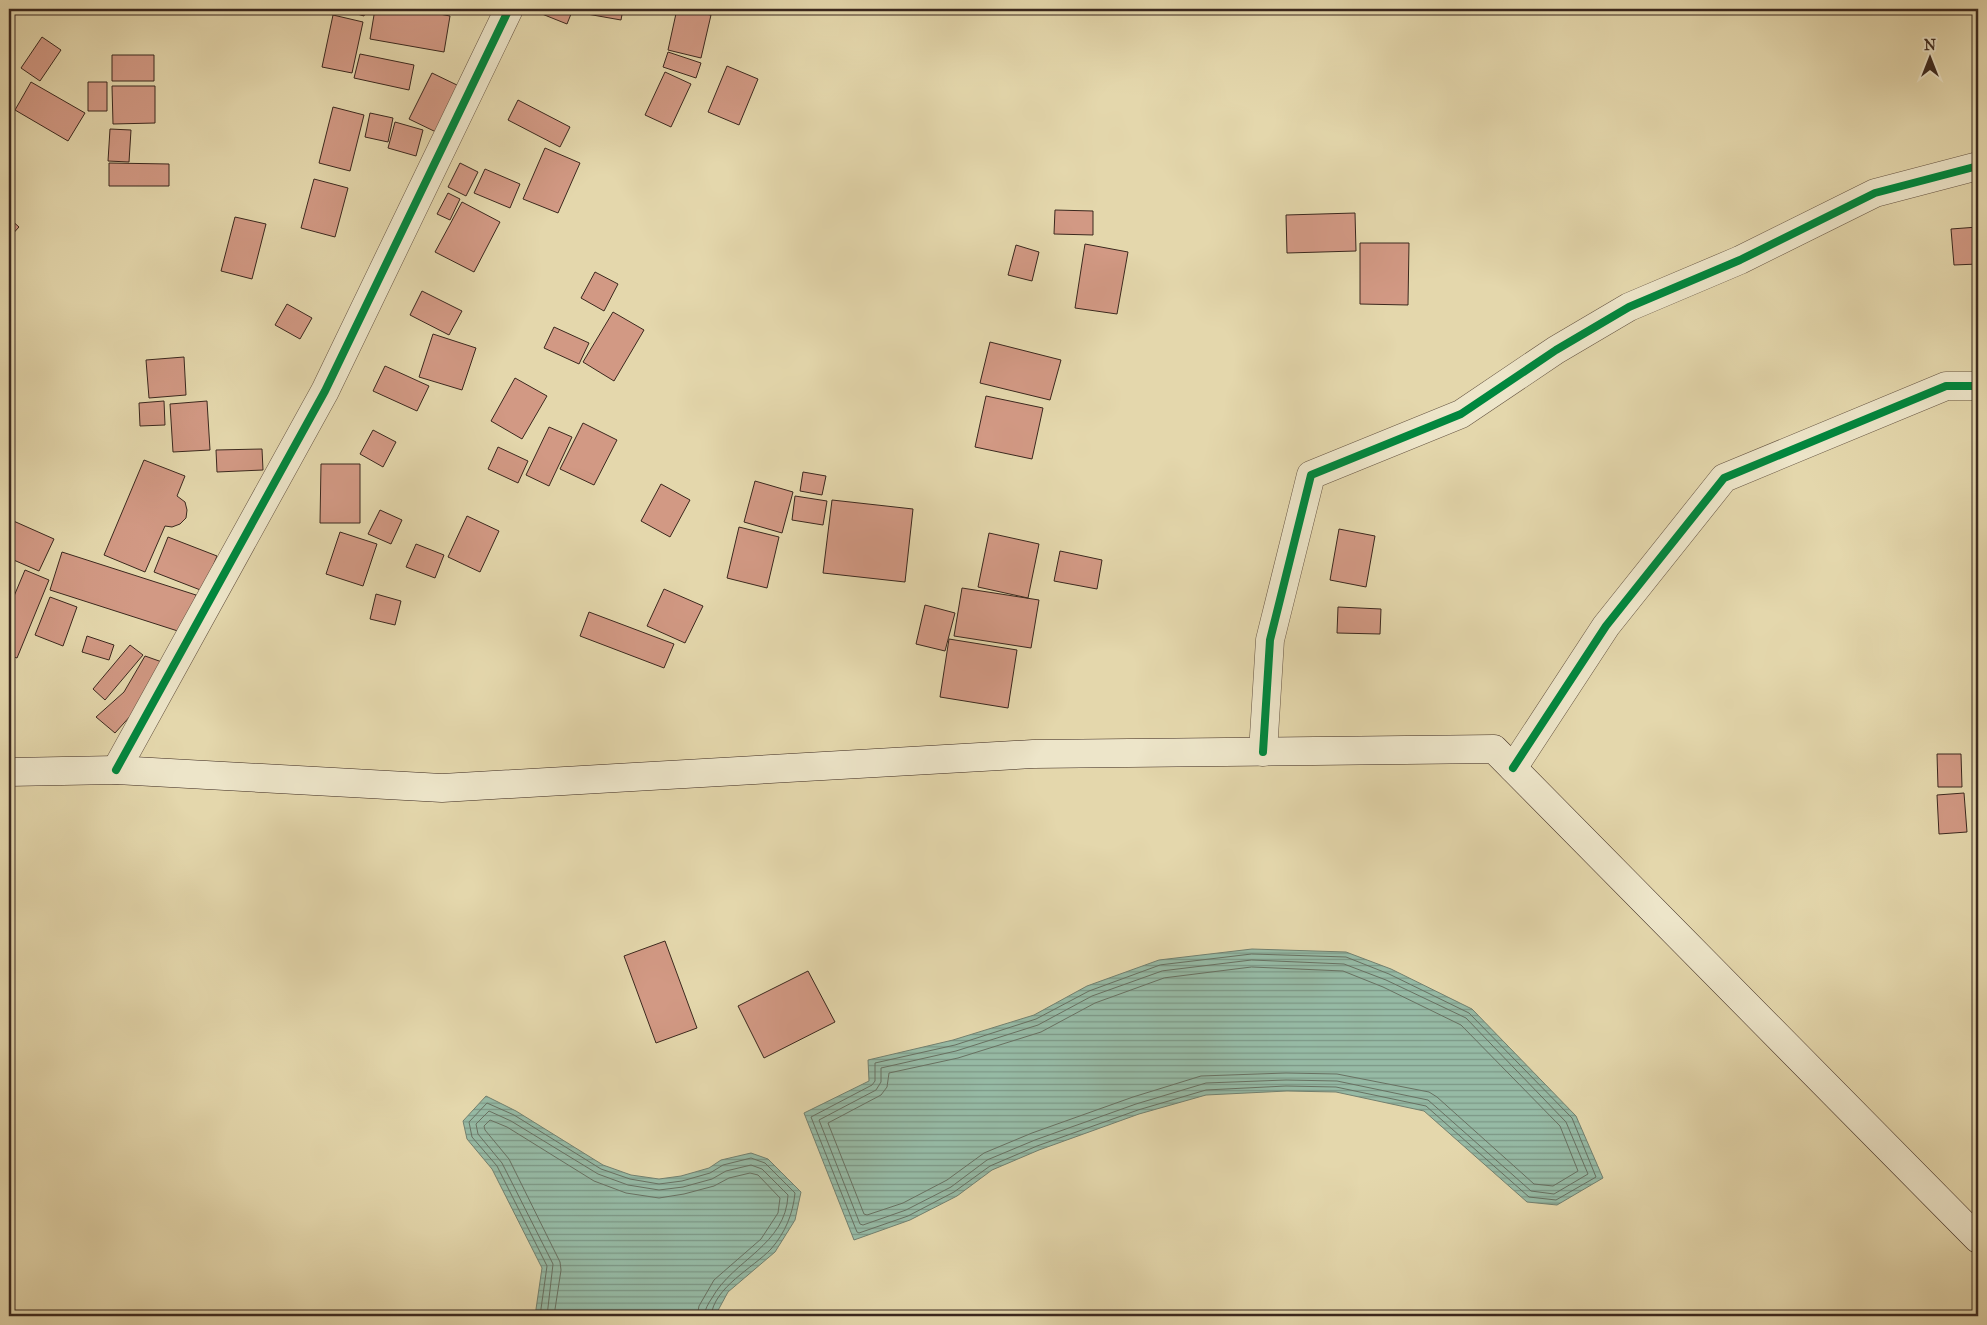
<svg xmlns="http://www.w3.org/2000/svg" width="1987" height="1325" viewBox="0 0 1987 1325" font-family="'IM FELL Great Primer',serif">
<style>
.water{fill:url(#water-rules);stroke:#72806f}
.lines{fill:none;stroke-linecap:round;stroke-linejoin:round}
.shore{stroke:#687162;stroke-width:1}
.building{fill:#d29984;stroke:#3b281e}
.street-casing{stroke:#655442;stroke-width:29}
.secondary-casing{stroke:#3b281e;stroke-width:29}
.street{stroke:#ede5c9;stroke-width:28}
.secondary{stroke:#ede5c9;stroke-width:28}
.cycleway-casing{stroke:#ede5c9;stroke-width:11}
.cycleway{stroke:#00873e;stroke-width:8}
</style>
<defs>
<pattern id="water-rules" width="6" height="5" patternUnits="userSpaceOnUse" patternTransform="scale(1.25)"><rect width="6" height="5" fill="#96baa5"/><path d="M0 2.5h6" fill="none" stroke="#7c9786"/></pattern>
</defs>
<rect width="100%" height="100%" fill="#e4d7ac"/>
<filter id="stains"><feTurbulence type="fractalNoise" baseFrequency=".004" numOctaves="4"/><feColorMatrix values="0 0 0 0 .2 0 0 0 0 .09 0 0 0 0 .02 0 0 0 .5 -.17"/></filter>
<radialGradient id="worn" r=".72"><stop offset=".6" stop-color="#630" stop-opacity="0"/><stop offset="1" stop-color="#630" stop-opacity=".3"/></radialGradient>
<!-- water -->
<path class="water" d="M1252,949L1346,952L1391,969L1472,1009L1576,1116L1603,1178L1557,1205L1527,1202L1424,1111L1336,1092L1287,1091L1206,1095L1139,1114L1039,1150L992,1170L957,1196L910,1220L854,1240L804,1113L869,1081L868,1060L953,1040L1034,1015L1087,986L1159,960Z
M486,1096L516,1111L603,1165L631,1175L659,1179L681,1176L709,1168L721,1160L751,1153L768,1159L801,1192L795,1220L775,1252L728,1292L715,1316H535L542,1268L492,1169L467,1139L463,1121Z"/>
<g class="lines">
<!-- shore -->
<path class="shore" d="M1252,954L1346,957L1389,974L1469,1013L1572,1118L1596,1177L1556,1200L1529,1197L1426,1106L1336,1087L1286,1086L1206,1090L1138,1110L1037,1146L990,1166L954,1192L908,1216L859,1233L857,1232L811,1117L872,1085L875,1081V1063L955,1045L1036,1019L1089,991L1160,965Z
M1252,960L1344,964L1386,980L1466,1018L1566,1122L1588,1174L1554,1194L1531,1191L1428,1100L1337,1081L1286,1080L1206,1083L1136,1104L1035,1140L987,1160L951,1187L906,1210L863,1225L860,1224L819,1120L876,1090L881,1082V1068L956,1051L1038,1025L1092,996L1162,971Z
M1252,967L1343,971L1383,987L1461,1025L1560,1126L1578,1171L1553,1186L1534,1184L1437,1097L1429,1092L1337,1074L1286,1073L1201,1076L1133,1097L1032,1133L984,1153L947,1180L903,1203L867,1215L864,1214L828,1123L881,1095L887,1087L889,1073L958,1058L1041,1032L1095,1003L1164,978Z
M540,1316L547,1266L497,1166L472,1137L469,1122L487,1103L514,1115L601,1169L630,1179L659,1184L682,1181L710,1173L723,1165L751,1158L765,1163L795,1193C793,1214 785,1233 771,1249C753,1268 714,1287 711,1316
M547,1316L553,1264L502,1163L478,1134L476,1124L489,1111L511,1121L598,1174L628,1185L659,1190L683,1187L712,1179L726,1171L751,1165L762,1169L788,1195C786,1245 733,1260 712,1298C708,1304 705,1309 704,1316
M554,1316L561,1270L560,1262L509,1159L485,1130L484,1126L490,1120L507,1127L594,1181L626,1193L659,1198L684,1194L714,1186L729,1178L750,1173L758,1175L780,1198L778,1213L761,1239L714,1280L699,1306L697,1316"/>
</g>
<!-- building -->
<path class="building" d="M340,9H366L364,16Z
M375,9H413L450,16L444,52L370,39Z
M538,9H573L567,24L537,12Z
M588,9H623L621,20L587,14Z
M677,9L711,15L701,58L668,50Z
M333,15L363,22L352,73L322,67Z
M42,37L61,50L40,81L21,68Z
M668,52L701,63L696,78L663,67Z
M360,54L414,65L409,90L354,78Z
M112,55H154V81H112Z
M727,66L758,79L739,125L708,112Z
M665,72L691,84L671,127L645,115Z
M432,73L459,86L436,132L409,119Z
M31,82L85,113L68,141L15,110Z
M88,82H107V111H88Z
M112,86H155V123L113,124Z
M518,100L570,127L560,147L508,120Z
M333,107L364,115L350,171L319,163Z
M370,113L393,118L388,142L365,137Z
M395,122L423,130L416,156L388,148Z
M110,129L131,130L129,162L108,161Z
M545,148L580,163L558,213L523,199Z
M109,163L169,164V186H109Z
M460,163L478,172L466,196L448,187Z
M485,169L520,184L510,208L474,193Z
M314,179L348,188L335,237L301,228Z
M448,193L460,199L450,220L437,214Z
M462,202L500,222L474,272L435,252Z
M1055,210L1093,211V235L1054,234Z
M1355,213L1356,251L1287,253L1286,215Z
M235,217L266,224L252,279L221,271Z
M9,218L19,227L9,238Z
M1978,227V264L1954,265L1951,229Z
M1360,243H1409L1408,305L1360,304Z
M1085,244L1128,252L1117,314L1075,308Z
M1016,245L1039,252L1032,281L1008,275Z
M595,272L618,284L604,311L581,298Z
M422,291L462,311L449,335L410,315Z
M287,304L312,318L300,339L275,325Z
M613,312L644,330L614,381L583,362Z
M554,327L589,343L579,364L544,348Z
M433,334L476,348L462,390L419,377Z
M990,342L1061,360L1050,400L980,383Z
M184,357L186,395L149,398L146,360Z
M385,366L429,386L417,411L373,391Z
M515,378L547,396L522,439L491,421Z
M986,396L1043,408L1032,459L975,447Z
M164,401L165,425L140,426L139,403Z
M207,401L210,450L173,452L170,404Z
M583,423L617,440L594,485L560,469Z
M549,427L572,437L549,486L526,475Z
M373,430L396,442L383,467L360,454Z
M498,447L528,461L518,483L488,469Z
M262,449L263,470L217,472L216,450Z
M144,460L185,476L177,496L185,502L187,510L186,518L180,524L172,527L165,526L145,572L104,555Z
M321,464H360V523H320Z
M803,472L826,476L822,495L800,491Z
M755,481L793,492L782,533L744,522Z
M661,484L690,500L670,537L641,521Z
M795,496L827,501L823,525L792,520Z
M832,500L913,509L905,582L823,573Z
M380,510L402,520L391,544L368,534Z
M467,516L499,531L480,572L448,557Z
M9,519L54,539L39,571L9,558Z
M739,527L779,537L767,588L727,578Z
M1339,529L1375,536L1366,587L1330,580Z
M340,532L377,544L363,586L326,574Z
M989,533L1039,544L1028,598L978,587Z
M168,537L217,556L203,591L154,572Z
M416,544L444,555L435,578L406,567Z
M1060,551L1102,560L1097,589L1054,581Z
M62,552L196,595L184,633L50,590Z
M25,570L49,580L17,658L9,655V608Z
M962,588L1039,600L1031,648L954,636Z
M664,589L703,606L685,643L647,626Z
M376,594L401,601L395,625L370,619Z
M50,597L77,607L63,646L35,635Z
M925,605L955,613L945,651L916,644Z
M1338,607L1381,609L1380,634L1337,633Z
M589,612L674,644L664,668L580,636Z
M87,636L114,645L109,660L82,652Z
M949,639L1017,650L1008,708L940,697Z
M130,645L143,655L105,700L93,689Z
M145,656L162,662L142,703L115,733L96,717L124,692Z
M1937,754H1961L1962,787H1938Z
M1964,793L1967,832L1939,834L1937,795Z
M665,941L697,1028L656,1043L624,956Z
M808,971L835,1022L764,1058L738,1006Z"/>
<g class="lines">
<!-- street casing -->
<g class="street-casing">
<path id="street" d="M1263,752L1270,640L1311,475L1461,414L1556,350L1629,307L1740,260L1875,193L1978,166
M1513,768L1606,626L1724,478L1946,386H1978
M116,770L325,391L509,9"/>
</g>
<!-- secondary casing -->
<g class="secondary-casing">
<path id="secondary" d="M9,772L116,770L442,788L1033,754L1494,749L1978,1239"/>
</g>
<!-- street -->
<use href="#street" class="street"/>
<!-- secondary -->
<use href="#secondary" class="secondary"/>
<!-- cycleway casing -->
<g class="cycleway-casing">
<path id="cycleway" d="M1263,752L1270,640L1311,475L1461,414L1556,350L1629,307L1740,260L1875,193L1978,166
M1513,768L1606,626L1724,478L1946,386H1978
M116,770L325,391L509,9"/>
</g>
<!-- cycleway -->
<use href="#cycleway" class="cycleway"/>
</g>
<!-- margin -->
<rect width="1987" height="1325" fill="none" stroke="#e4d7ac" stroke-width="30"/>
<rect x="10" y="10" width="1967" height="1305" fill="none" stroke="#3b281e" stroke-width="2.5"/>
<rect x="15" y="15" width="1957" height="1295" fill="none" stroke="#3b281e"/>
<!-- north arrow -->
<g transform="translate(1930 58)" stroke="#ede5c9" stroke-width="4" paint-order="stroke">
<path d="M0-4L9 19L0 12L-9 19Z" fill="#3b281e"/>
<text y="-8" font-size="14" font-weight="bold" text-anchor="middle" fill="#3b281e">N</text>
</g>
<rect width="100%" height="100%" filter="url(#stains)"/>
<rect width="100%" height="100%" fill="url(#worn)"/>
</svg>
